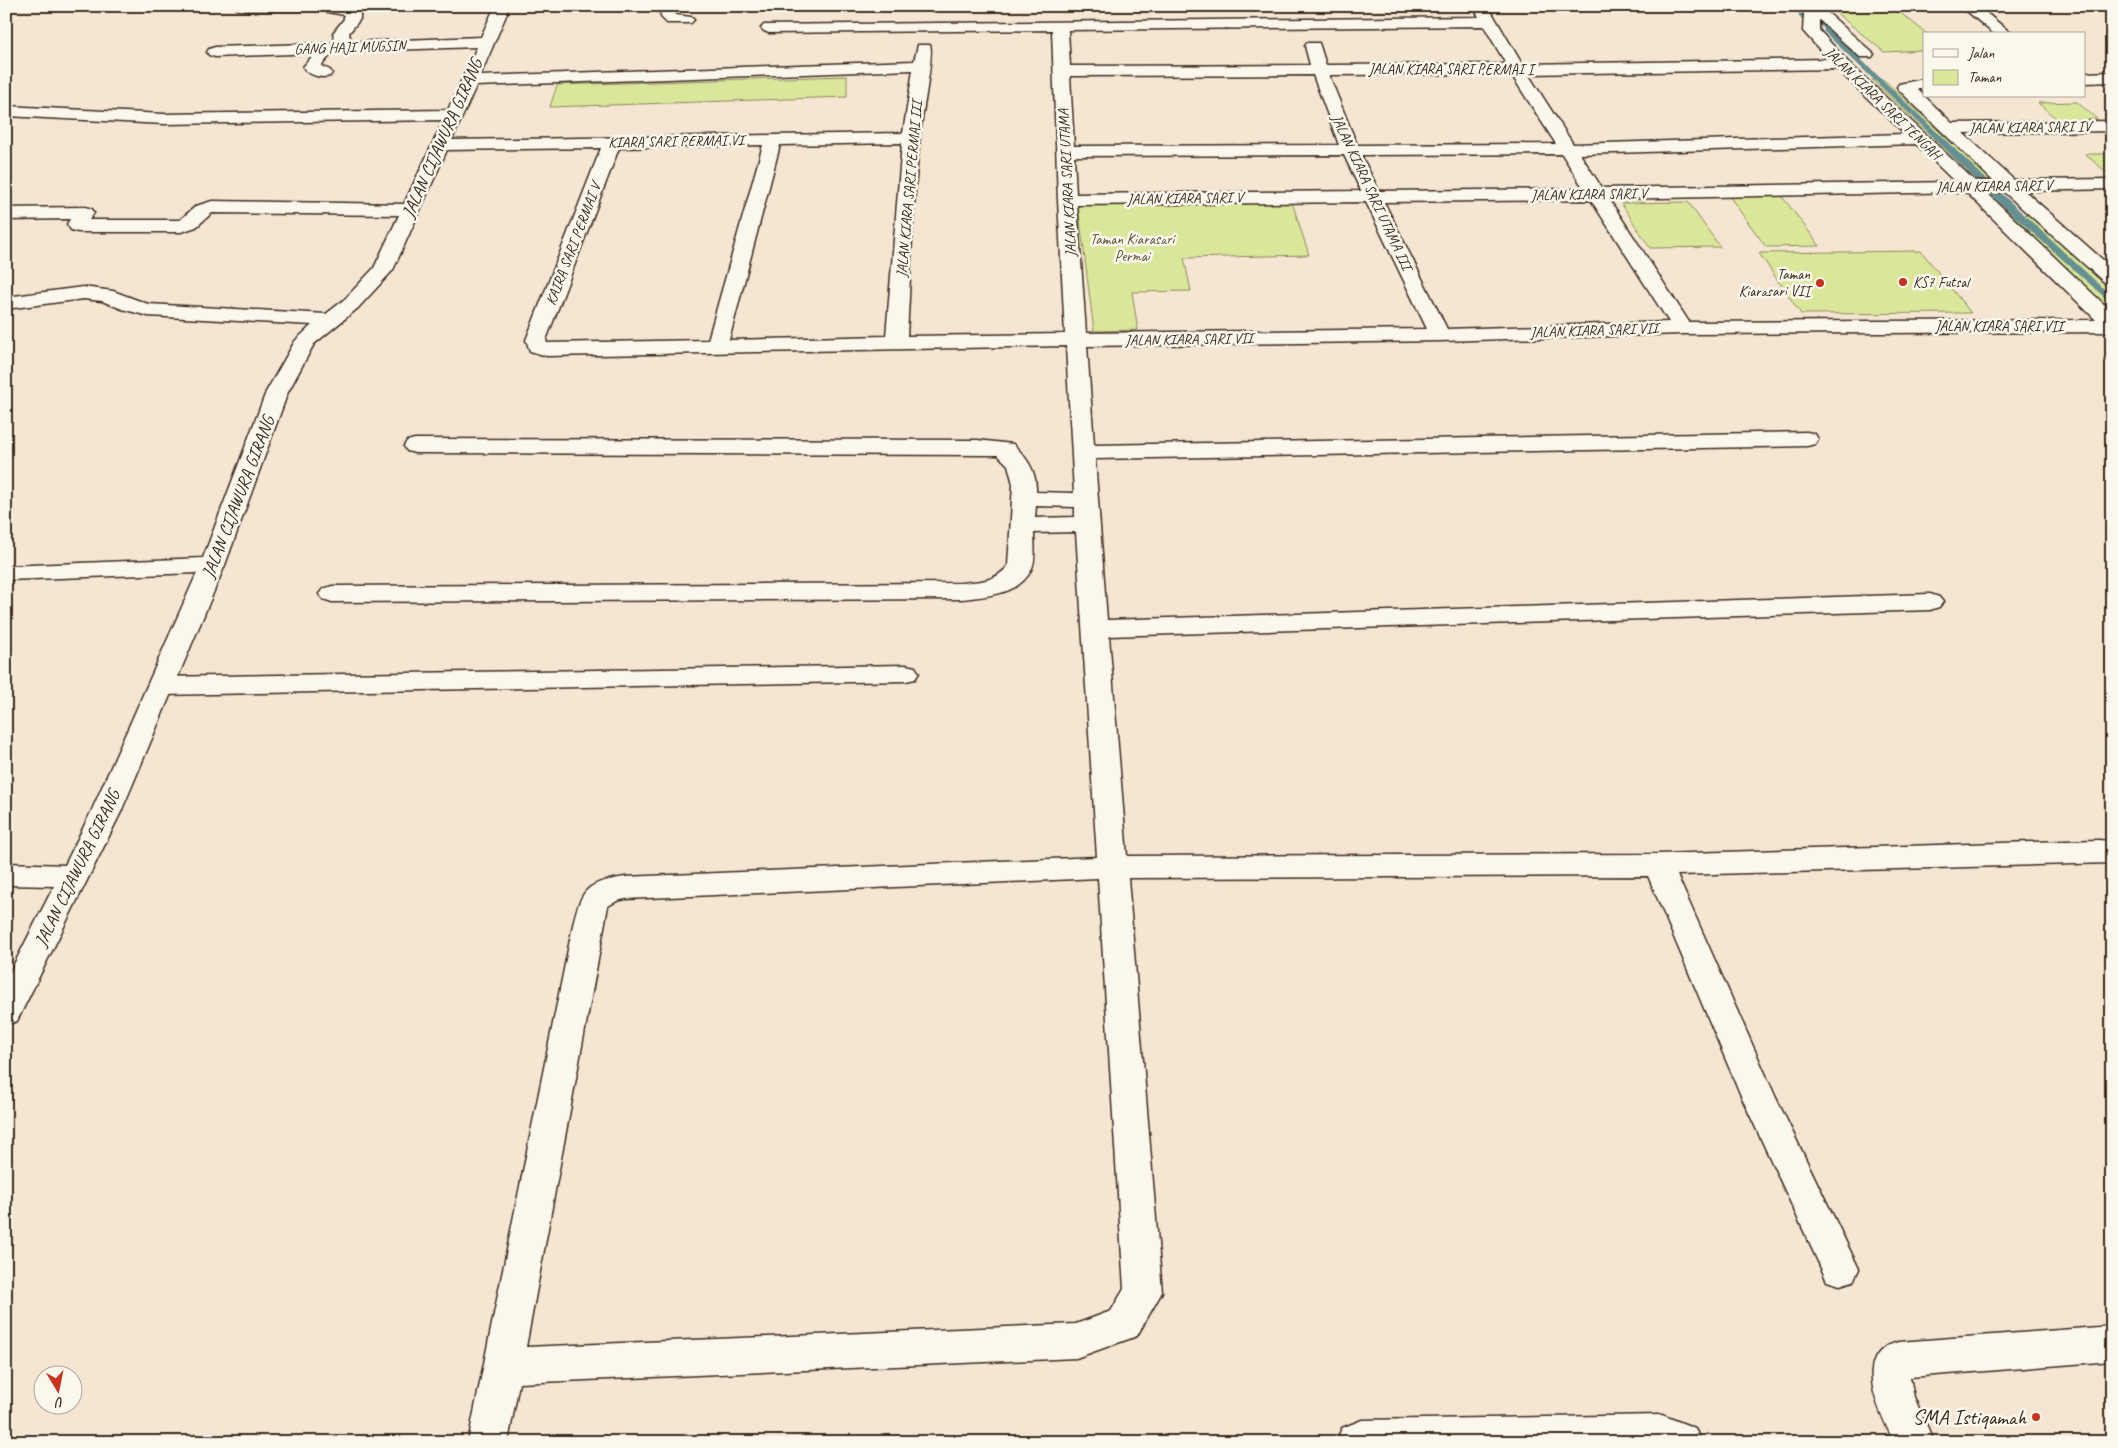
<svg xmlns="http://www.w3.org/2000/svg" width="2118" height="1448" viewBox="0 0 2118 1448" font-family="Caveat,sans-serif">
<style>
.green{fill:#dae79a;stroke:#8a885c}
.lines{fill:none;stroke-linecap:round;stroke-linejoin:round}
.stream{fill:#668f92;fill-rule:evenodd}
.pedestrian-casing{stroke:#3b2a1e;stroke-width:3}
.minor-casing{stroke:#3b2a1e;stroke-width:3}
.pedestrian{fill:#fbf7ec;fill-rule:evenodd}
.minor{fill:#fbf7ec;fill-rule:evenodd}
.poi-dot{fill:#c8321e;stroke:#fbf7ec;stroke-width:2}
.labels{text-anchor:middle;stroke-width:5;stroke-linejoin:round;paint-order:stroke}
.far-street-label{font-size:15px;fill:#3b2a1e;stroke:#fbf7ec}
.far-park-label{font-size:15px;fill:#5b5037;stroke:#fbf7ec}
.far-poi-label{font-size:15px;fill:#3b2a1e;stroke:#fbf7ec;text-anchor:end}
.street-label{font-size:18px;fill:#3b2a1e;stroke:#fbf7ec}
.near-poi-label{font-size:21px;fill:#3b2a1e;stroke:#fbf7ec;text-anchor:end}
</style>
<rect width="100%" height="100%" fill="#f4e6d2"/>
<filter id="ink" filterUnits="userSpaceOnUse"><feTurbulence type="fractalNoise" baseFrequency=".02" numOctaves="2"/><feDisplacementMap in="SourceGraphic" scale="10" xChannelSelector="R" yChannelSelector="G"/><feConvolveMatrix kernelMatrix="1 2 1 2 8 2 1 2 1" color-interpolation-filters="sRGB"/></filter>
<g filter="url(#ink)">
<!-- green -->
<path class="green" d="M1892,6L1927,34H1924V50L1884,52L1829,7Z
M847,76V97L550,107L557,85Z
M1872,80H1884L1993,181L1979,182Z
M2077,102L2098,120L2059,121L2038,103Z
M2085,154H2112V177Z
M1781,195L1820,246L1766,247L1729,196Z
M1291,199L1309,255L1184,258L1191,291L1132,292L1138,330L1094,331L1078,204Z
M1688,202L1720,247L1650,248L1621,203Z
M2038,214L2112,280V317L2001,216Z
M1921,251L1971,313L1801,314L1759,253Z"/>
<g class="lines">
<!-- stream -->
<path class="stream" d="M1796,6H1802L1805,16L1828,25L1830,30C1924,119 2016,209 2112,296V304L2003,206L1917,121L1824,32L1823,27L1800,18Z"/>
<!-- pedestrian casing -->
<g class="pedestrian-casing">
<path id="pedestrian" d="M906,665L915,667L919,673L915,679L906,681L161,695L152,692L148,686L152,680L161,677Z"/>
</g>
<!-- minor casing -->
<g class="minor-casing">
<path id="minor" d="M235,6H350L360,13V19L349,33L351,42L481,37L495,6H510L480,76L914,61L918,45H930C934,51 924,106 922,119C913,190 911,264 907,336L1065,334L1058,200L1052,30L769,33L764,31L761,28L764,25L1479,17L1473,6H1488L1522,64L1828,59L1803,31L1804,13L1803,6H1818L1819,10L1828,13L1874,54L1872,57H1860L1819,20V30L1847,61L1975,181H1993L1899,90L1897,87L1899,84L1924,79V89H1917L1952,123L2112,121V131L1963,133L2014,180L2112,179V189L2025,191L2112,268V285L2105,283L2004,192H1986L2112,312V332L1683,334L1440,341L1087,346L1094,445L1807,432L1815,434L1818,439L1815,444L1807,446L1095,459L1107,620L1930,594L1939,597L1943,602L1939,607L1930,610L1109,636L1127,856L1658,854L2098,840L2112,841V863L1677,875L1776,1098L1859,1269L1853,1281L1840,1285L1827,1281L1742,1098L1648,876L1128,878L1162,1292L1137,1336L1076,1358L519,1383L508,1442H468L574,920C583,885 590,883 625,877L1097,857L1076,532L1034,533C1034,543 1036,559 1032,568C1021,595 986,596 961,599L332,602L323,599L319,594L323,589L332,586L961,583C980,581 995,582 1008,566L1013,484L1008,465L998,455L415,453L407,451L404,446L407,441L415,439L977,440L1013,444C1027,458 1037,471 1036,492L1074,493L1066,346L547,356L530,351L526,340L601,148L447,150L393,270L358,308L314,344L288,392L225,565L121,812L17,1021L6,1025V980L54,886L6,885V863L65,865L91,812L197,573L6,580V566L203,558L266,392L295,341L312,325L148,316L122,309L102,301L83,299L6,309V297L83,287L113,291L148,304L326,314L344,300L374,268L399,215L212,213L196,227L181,232H78L71,230L67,224L70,219L6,220V208L85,207L92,209L94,213L89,220H180L196,206L212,201L404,204L444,120L164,124L6,116V106L164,114L448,110L477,47L333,52L321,66L330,70L332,73L330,76C321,79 308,75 303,67L315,53L215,57L209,55L207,52L209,49L215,47L336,43L333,33L344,19V15L317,10H242L237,9ZM1484,26L1506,64L1326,65L1319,43H1307L1305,46L1310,65L1070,66L1068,30ZM1837,69L1905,134L1573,144L1528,74ZM913,70L903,133L452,140L476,86ZM1511,74L1556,144L1357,145L1329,75ZM1313,75L1339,145L1074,146L1070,76ZM902,143L886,336L729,340L780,145ZM1916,144L1955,182L1602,188L1580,154ZM763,145L708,340L547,343L546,340L619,148ZM1562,154L1584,189L1379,191L1361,155ZM1344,155L1361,191L1076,194L1074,156ZM1966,192L2096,320L1689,322L1609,199ZM1591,200L1669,322L1447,329L1384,202ZM1366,202L1427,329L1086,333L1077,205ZM1036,506L1075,507V517L1035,518ZM1098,878L1124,1289L1111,1311L1076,1324L526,1347L608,906L617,901L625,899Z
M649,6H672L676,10V15L691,17L694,20L691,23H667L661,17V13L651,9Z
M1961,6H1978L2012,34H1994Z
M2112,72V82L2084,83V73Z
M2112,1326V1361L1910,1377L1914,1397L1934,1442H1894C1883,1418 1856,1369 1884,1348C1887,1345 1893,1344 1898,1342Z
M1662,1415L1695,1428L1701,1442H1336L1342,1428L1362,1420Z"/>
</g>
<!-- pedestrian -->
<use href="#pedestrian" class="pedestrian"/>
<!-- minor -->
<use href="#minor" class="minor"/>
</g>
</g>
<!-- markers -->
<g class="poi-dot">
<circle cx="1903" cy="282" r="5"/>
<circle cx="1820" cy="283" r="5"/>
<circle cx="2036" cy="1417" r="5"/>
</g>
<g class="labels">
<!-- far-street labels -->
<g class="far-street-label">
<text transform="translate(350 47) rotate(-2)" y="5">GANG HAJI MUGSIN</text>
<text x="1451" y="74">JALAN KIARA SARI PERMAI I</text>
<text transform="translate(1883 103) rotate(44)" y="5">JALAN KIARA SARI TENGAH</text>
<text transform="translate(2030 127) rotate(-1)" y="5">JALAN KIARA SARI IV</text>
<text transform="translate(676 141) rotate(-1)" y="5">KIARA SARI PERMAI VI</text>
<text transform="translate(1067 183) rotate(-93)" y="5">JALAN KIARA SARI UTAMA</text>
<text transform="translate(1994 186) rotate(-1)" y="5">JALAN KIARA SARI V</text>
<text transform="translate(909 189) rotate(-85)" y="5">JALAN KIARA SARI PERMAI III</text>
<text transform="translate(1372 192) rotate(65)" y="5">JALAN KIARA SARI UTAMA III</text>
<text transform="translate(1589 194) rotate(-1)" y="5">JALAN KIARA SARI V</text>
<text transform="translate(1185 198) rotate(-1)" y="5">JALAN KIARA SARI V</text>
<text transform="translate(573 244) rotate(-69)" y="5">KAIRA SARI PERMAI V</text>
<text x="1999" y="331">JALAN KIARA SARI VII</text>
<text transform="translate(1594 330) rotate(-2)" y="5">JALAN KIARA SARI VII</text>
<text transform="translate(1189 339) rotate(-1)" y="5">JALAN KIARA SARI VII</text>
</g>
<!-- far-park labels -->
<g class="far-park-label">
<text x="1132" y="244">Taman Kiarasari<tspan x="1132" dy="17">Permai</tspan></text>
</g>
<!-- far-poi labels -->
<g class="far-poi-label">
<text x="1810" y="279">Taman<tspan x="1810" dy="17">Kiarasari VII</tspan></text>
<text x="1913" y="287" text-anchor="start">KS7 Futsal</text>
</g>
<!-- street labels -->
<g class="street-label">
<text transform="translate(442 138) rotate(-66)" y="6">JALAN CIJAWURA GIRANG</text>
<text transform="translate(238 497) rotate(-69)" y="6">JALAN CIJAWURA GIRANG</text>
<text transform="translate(77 868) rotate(-64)" y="6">JALAN CIJAWURA GIRANG</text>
</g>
<!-- near-poi labels -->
<g class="near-poi-label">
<text x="2026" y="1424">SMA Istiqamah</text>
</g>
</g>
<!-- margin -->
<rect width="2118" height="1448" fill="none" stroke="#fbf7ec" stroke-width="25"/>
<rect x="12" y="12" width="2093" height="1423" fill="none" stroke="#3b2a1e" stroke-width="2" filter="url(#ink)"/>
<!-- legend -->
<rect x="1923" y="32" width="162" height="65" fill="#fbf7ec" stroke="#aea59a"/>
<rect x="1933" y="49" width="25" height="8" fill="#fbf7ec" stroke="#aea59a"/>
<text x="1968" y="58" font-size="15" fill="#3b2a1e">Jalan</text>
<rect x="1933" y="70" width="25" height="15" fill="#dae79a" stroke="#aea59a"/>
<text x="1968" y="82" font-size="15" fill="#3b2a1e">Taman</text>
<!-- north arrow -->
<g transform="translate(58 1390) rotate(170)"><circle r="24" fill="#fbf7ec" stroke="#aea59a"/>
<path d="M0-4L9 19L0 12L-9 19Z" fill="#c8321e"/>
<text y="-8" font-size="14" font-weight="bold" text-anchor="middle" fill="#3b2a1e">U</text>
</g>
</svg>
